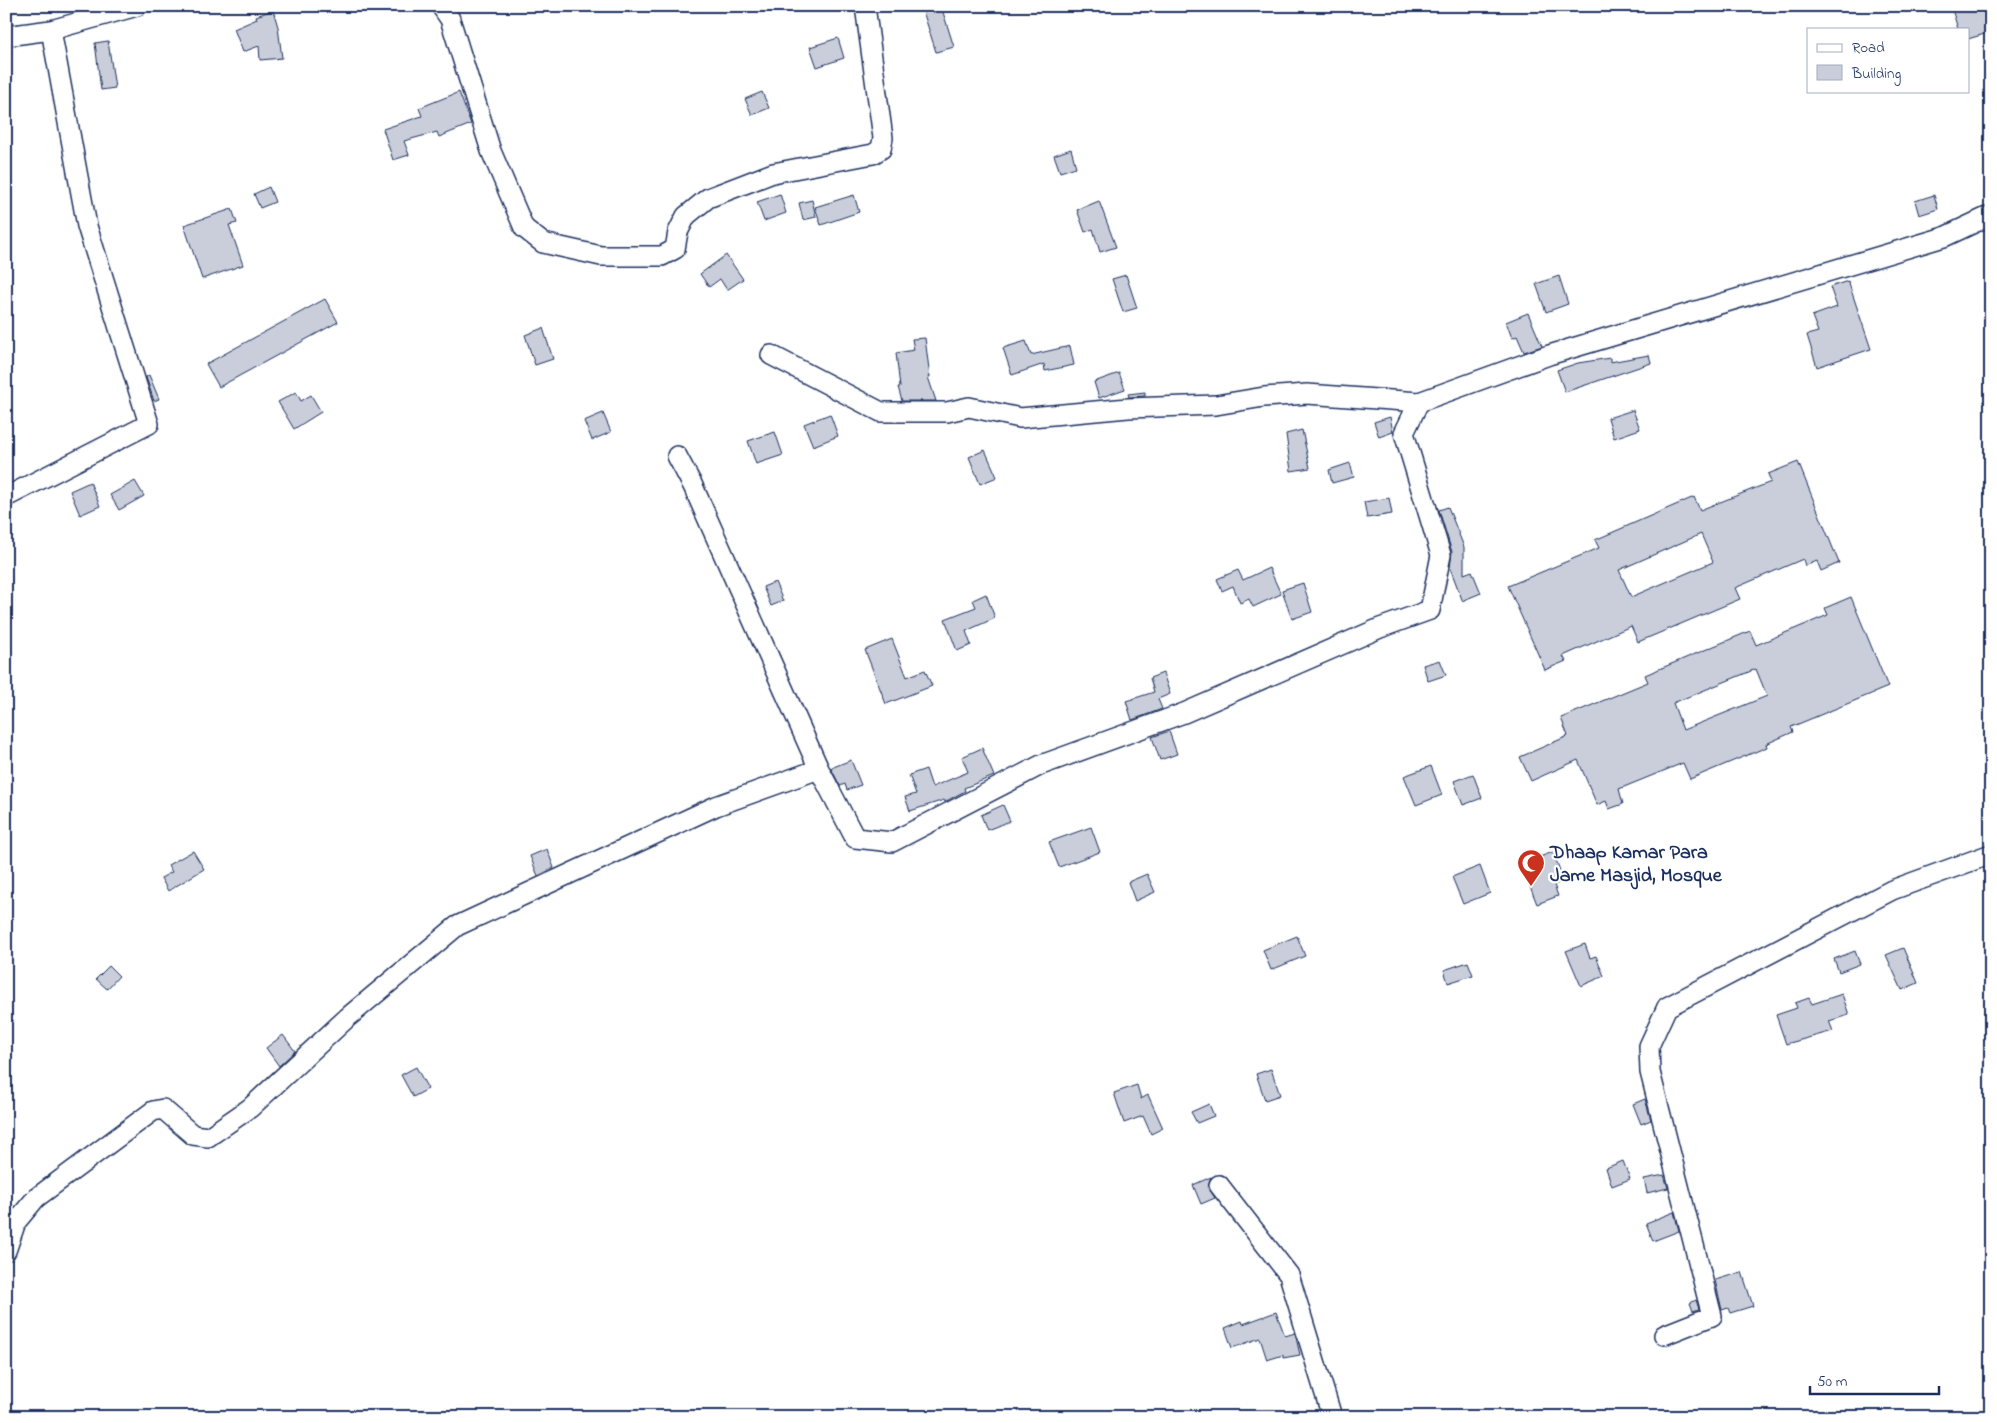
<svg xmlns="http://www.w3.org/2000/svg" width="1997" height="1423" viewBox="0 0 1997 1423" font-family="'Indie Flower',sans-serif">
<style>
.building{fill:#caceda;stroke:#1b2f5e;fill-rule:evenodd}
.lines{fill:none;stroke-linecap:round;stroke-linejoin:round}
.minor-casing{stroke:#1b2f5e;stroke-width:22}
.minor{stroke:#fff;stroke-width:19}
.labels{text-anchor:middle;stroke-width:4.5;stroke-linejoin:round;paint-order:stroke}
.poi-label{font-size:20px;font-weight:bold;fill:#1b2f5e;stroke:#fff;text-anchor:start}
</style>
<rect width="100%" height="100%" fill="#fff"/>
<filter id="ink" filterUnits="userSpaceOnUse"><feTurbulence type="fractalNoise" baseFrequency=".02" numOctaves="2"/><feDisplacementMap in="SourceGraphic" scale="10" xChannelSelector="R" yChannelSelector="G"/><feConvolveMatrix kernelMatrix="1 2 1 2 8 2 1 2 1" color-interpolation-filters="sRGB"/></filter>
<g filter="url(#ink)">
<!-- building -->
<path class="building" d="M938,6H941L954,47L936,52L923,11Z
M1951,6H1991V32L1968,39V29H1958Z
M273,10L278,27L282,58L260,60L259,46L243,52L234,29L257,19L256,16Z
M838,38L844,58L817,67L810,47Z
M108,41L115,88L101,90L95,43Z
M459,92L471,124L439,137L437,132L404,141L409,155L393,160L383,129L422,116L419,108Z
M762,92L769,108L752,115L745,99Z
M1071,149L1076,167L1060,172L1054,155Z
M269,187L275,202L260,208L254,194Z
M780,194L786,213L764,221L757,202Z
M854,195L859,212L821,225L815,207Z
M1934,195L1938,209L1919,215L1915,201Z
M812,200L816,217L803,220L799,203Z
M1099,201L1116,247L1100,252L1093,229L1085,232L1077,210Z
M232,209L237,223L229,225L243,265L202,279L184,225Z
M726,255L743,279L727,290L720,279L709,287L700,274Z
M1126,275L1137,308L1123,312L1112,279Z
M1559,276L1568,304L1546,312L1536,284Z
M1848,281L1871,349L1817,367L1807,335L1818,332L1812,316L1837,307L1830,287Z
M325,299L338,322L219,387L206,364Z
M1528,313L1542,346L1524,352L1517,336L1512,338L1506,322Z
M543,328L553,359L535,365L525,335Z
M925,338L930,377H928L936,401H902L898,387H900L896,353L914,350L912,339Z
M1026,341L1031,355L1070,346L1074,365L1045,371L1044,364L1012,375L1003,348Z
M1649,355L1651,363L1565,392L1557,370L1578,363L1610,358V362Z
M1119,373L1125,389L1099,398L1094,382Z
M149,375L159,399L154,401L146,377Z
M296,392L301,401L311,395L321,412L294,429L278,402Z
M1145,392V396L1129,397L1128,394Z
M1633,410L1640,429L1614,438L1608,418Z
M603,413L611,432L592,440L584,421Z
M830,414L838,436L813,446L804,424Z
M1390,417L1393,432L1379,437L1374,422Z
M1302,430L1310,468L1291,471L1286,434Z
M775,432L783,455L756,464L748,441Z
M985,450L997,477L980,484L969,457Z
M1798,462L1839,563L1821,571L1817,561L1805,566L1803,559L1735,588L1740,599L1638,642L1631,626L1563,656L1566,661L1545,670L1508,586L1599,548L1595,540L1694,497L1700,510L1771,482L1768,474ZM1701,534L1713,562L1631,597L1619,570Z
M1350,463L1354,477L1332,483L1329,470Z
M135,481L144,496L119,510L110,495Z
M90,482L100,506L80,515L70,491Z
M1389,498L1392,514L1367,518L1364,502Z
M1448,507L1464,547V574L1472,571L1481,593L1464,600L1463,602L1450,568L1452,552L1439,510Z
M1269,568L1281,594L1253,607L1249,599L1240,603L1233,586L1222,591L1217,579L1238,570L1243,580Z
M775,582L783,601L771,606L763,587Z
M1303,583L1312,612L1292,619L1282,590Z
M986,594L995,618L966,631L971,645L957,651L945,619L976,607L973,600Z
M1851,597L1888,687L1791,727L1793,732L1766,744L1767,747L1690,779L1683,763L1619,789L1623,804L1609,809L1606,801L1597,805L1578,760L1531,781L1520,757L1568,736L1561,718L1648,682L1645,675L1750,631L1756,645L1828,615L1825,608ZM1756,669L1767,696L1683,730L1673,703Z
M892,639L907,677L925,670L932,686L886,704L865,650Z
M1440,660L1446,675L1428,681L1423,665Z
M1163,673L1170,694L1158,699L1162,709L1132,720L1126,701L1154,692L1150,678Z
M1169,731L1177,754L1160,760L1152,737Z
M982,748L994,776L964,788L965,791L950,799L945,802L944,800L910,811L905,797L916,794L909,775L926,769L932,787L968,772L962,757Z
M851,760L861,785L847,790L845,784L840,786L831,768Z
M1431,766L1442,795L1416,805L1404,776Z
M1473,774L1482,798L1463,805L1454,781Z
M1003,805L1010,821L987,830L981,815Z
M1091,827L1100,852L1059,867L1049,842Z
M547,849L554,868L538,876L530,856Z
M193,851L204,869L168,891L161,878L172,872L168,865Z
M1553,852L1564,881L1554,885L1558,896L1537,904L1521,864Z
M1480,866L1490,893L1463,904L1452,877Z
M1147,874L1155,892L1135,901L1128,882Z
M1297,936L1305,956L1271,970L1263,950Z
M1585,944L1590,958L1596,956L1604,976L1581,986L1566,951Z
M1903,948L1918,983L1902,990L1886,955Z
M1855,951L1860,964L1839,972L1834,959Z
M1468,962L1473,975L1448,983L1444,970Z
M109,966L119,976L107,989L96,979Z
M1842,994L1849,1015L1829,1021L1833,1031L1786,1044L1776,1015L1797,1008L1795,1003L1809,998L1812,1004Z
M283,1035L295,1051L279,1066L266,1048Z
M416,1067L428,1089L413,1097L401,1075Z
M1271,1069L1280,1095L1265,1100L1256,1074Z
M1137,1085L1141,1099L1148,1095L1163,1128L1151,1134L1143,1116L1124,1123L1114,1093Z
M1645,1099L1651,1120L1641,1124L1633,1104Z
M1209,1104L1214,1116L1197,1123L1191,1112Z
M1623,1161L1630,1179L1612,1186L1606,1168Z
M1664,1175L1668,1188L1647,1193L1644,1179Z
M1211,1177L1208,1187L1215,1198L1201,1204L1193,1185Z
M1674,1212L1679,1231L1653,1241L1646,1223Z
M1742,1272L1753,1306L1730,1313L1728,1308L1722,1310L1715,1280Z
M1696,1300L1699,1309L1693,1311L1690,1303Z
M1276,1312L1285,1336L1295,1333L1300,1355L1283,1358V1355L1267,1360L1260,1338L1232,1348L1225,1328L1242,1321L1243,1324Z"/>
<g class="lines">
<!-- minor casing -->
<g class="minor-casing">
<path id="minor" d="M441,6L450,19L491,151L524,228L543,243L601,256H662L675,249L678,232L686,216L708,198L773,173L873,154L881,149L883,138L865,6
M6,36L51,30L137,6
M771,355L881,412H947L969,407L1020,418L1128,408L1216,405L1264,397L1307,394L1419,402
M677,456L693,486L819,769
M6,497L149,424L87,226L51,30
M1219,1185L1289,1275L1332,1417
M6,1251L16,1222L36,1198L153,1111L163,1109L193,1135L208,1137L250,1108L348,1017L457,926L716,806L819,769L855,838L892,842L1041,765L1184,713L1380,628L1430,610L1441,555L1404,433L1419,402L1549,355L1944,237L1991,215
M1664,1335L1712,1316L1650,1072L1649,1046L1667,1007L1892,890L1991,854"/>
</g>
<!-- minor -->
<use href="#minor" class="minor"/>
</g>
</g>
<!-- icons -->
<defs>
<g id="mosque-pin" transform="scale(1.4375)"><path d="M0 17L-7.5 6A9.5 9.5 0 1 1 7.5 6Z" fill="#c8321e" stroke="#fff"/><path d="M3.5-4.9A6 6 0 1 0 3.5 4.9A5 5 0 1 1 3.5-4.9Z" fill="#fff"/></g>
</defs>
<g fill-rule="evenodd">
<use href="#mosque-pin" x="1531" y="863"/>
</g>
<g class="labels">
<!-- poi labels -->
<g class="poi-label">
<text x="1550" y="858">Dhaap Kamar Para<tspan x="1550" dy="23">Jame Masjid, Mosque</tspan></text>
</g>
</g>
<!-- margin -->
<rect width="1997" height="1423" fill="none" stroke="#fff" stroke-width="25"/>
<rect x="12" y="12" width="1972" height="1398" fill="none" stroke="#1b2f5e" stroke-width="2" filter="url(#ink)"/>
<!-- legend -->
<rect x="1807" y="28" width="162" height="65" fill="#ffffff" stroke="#a4acbf"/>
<rect x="1817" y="44" width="25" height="8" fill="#ffffff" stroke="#a4acbf"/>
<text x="1852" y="52" font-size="15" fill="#1b2f5e">Road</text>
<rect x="1817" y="65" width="25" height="15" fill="#caceda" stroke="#a4acbf"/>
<text x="1852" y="78" font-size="15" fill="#1b2f5e">Building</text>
<!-- scale -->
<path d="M1810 1386v8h129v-8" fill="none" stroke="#1b2f5e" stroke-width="2.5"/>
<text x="1817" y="1386" font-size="15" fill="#1b2f5e" stroke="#ffffff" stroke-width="4" paint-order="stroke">50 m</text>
</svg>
